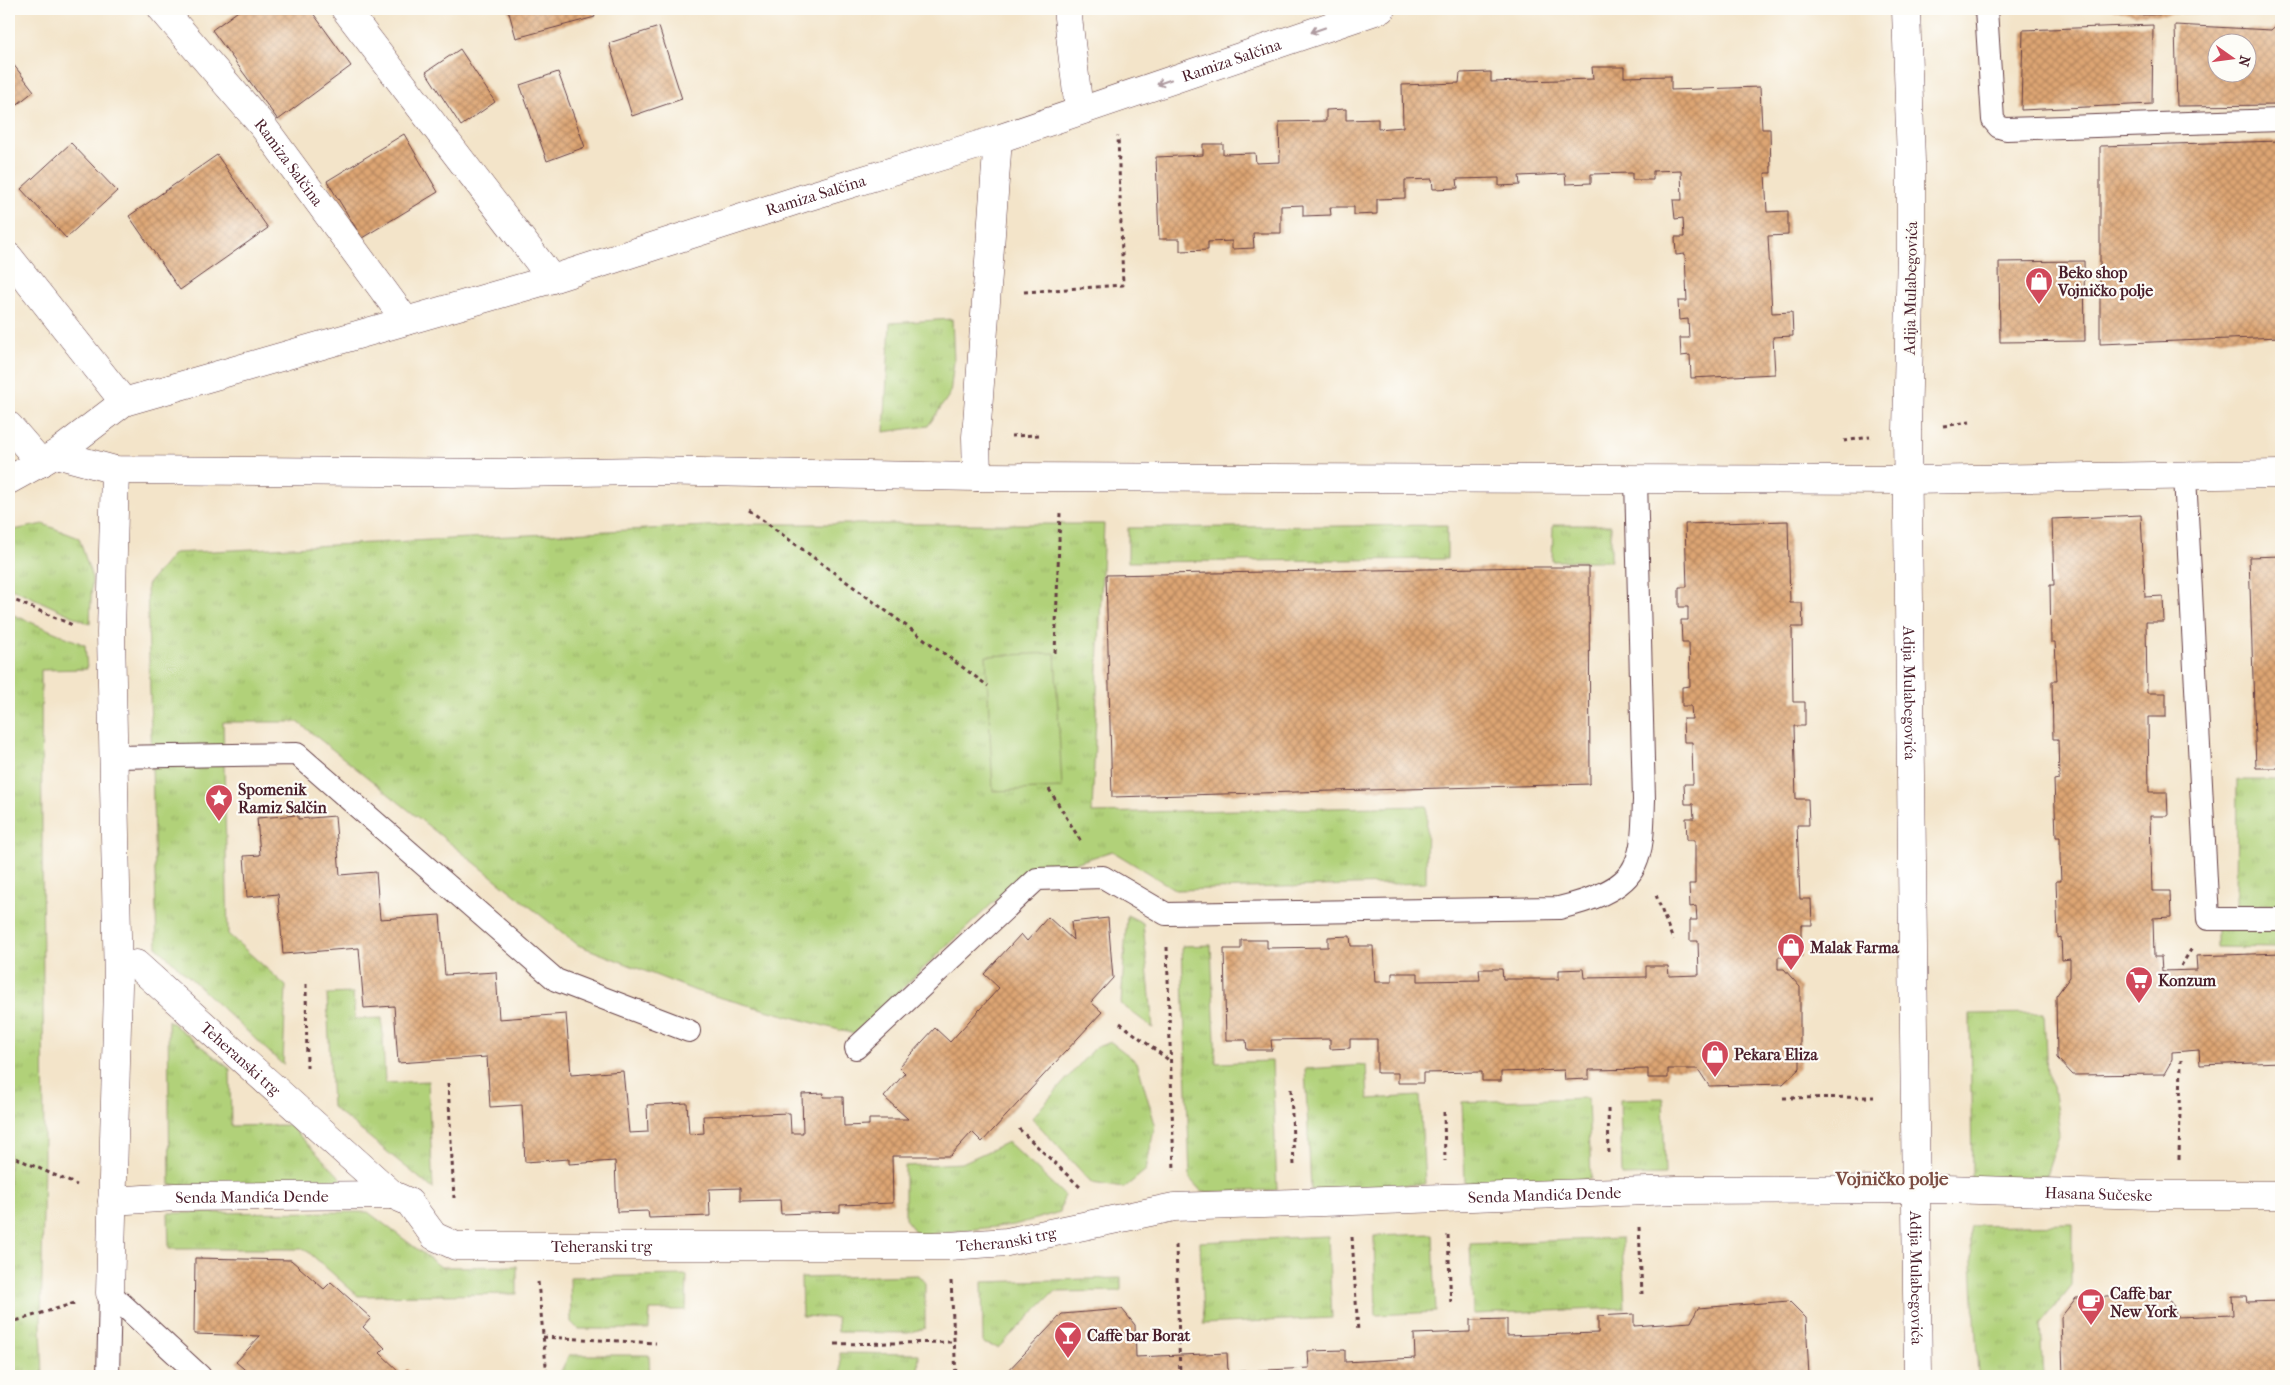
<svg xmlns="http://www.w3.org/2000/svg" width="2290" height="1385" viewBox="0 0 2290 1385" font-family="'IM FELL French Canon',serif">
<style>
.grass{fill:url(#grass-tufts);stroke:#7e7852}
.pitch{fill:#b1d179;stroke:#7e7852}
.building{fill:url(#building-cross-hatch);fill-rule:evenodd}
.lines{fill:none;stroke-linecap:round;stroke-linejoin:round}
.service-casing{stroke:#633d43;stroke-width:24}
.pedestrian-casing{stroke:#633d43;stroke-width:29}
.minor-casing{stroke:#633d43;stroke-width:29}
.path{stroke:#633d43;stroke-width:3;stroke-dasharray:4 4;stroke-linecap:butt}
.service{stroke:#fff;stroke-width:22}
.pedestrian{stroke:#fff;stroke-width:28}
.minor{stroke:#fff;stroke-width:28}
.oneway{stroke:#ae9aa0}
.labels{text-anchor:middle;stroke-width:4.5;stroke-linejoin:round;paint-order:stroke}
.street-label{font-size:16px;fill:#4a1f2b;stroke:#fdfcf7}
.poi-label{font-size:16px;font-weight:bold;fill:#4a1f2b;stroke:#fdfcf7;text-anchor:start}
.quarter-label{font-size:19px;font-weight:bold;fill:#7d4e44;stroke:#fdfcf7}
</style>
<defs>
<pattern id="grass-tufts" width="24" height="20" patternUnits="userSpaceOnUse" patternTransform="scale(1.25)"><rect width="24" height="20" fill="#b1d179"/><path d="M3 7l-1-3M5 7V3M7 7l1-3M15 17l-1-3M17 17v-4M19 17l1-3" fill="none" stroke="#9ab369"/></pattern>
<pattern id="building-cross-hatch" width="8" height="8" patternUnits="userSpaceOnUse" patternTransform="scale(1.25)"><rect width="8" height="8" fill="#dda573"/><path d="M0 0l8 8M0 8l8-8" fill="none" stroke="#b5865f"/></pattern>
</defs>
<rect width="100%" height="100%" fill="#fdfcf7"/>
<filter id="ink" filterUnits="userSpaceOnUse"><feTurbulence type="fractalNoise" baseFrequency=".02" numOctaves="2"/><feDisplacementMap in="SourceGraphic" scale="10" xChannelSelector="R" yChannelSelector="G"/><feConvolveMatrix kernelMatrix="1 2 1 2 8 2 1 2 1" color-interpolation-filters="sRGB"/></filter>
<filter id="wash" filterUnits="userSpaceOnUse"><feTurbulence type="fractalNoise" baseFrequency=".0096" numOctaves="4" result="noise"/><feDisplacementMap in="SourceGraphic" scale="20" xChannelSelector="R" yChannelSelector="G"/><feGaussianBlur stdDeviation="1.12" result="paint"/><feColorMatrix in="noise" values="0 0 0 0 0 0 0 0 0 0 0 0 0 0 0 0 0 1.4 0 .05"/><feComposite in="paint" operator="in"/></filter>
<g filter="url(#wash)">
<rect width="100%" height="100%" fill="#f3e4c9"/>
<!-- grass -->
<path class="grass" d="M952,319L954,361L950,394L928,426L884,432L890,323Z
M43,524L79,538L92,578L90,624L9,587V531Z
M746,524H1104L1092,813L1427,806L1426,883L1176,890L1112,851L1014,883L854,1034L696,991L578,945L298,722H223L228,934L286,986L283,1065L157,947L147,585L174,553Z
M1447,525V559L1128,562V528Z
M1553,525H1611V561H1552Z
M9,613L85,645L87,669L41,670L44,1155L41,1328L43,1376H9Z
M2237,780H2281V905L2236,906Z
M1127,915L1143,923L1153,1028L1121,1004Z
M2216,928L2281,929V948L2216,947Z
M1211,945L1216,1063L1272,1061L1277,1190L1202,1192L1190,1179L1182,946Z
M353,993L355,1019L382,1018L385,1083L428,1081L433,1189L332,1107L327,994Z
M2044,1013L2047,1075L2053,1087L2060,1133L2046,1176L1972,1179L1970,1014Z
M168,1020L230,1069L231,1126L289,1125L345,1182L170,1185Z
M1111,1042L1137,1062L1155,1124L1146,1170L1124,1188L1092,1183L1032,1118L1094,1048Z
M1366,1065L1368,1099L1420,1096L1425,1184L1311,1190L1305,1069Z
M1588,1098L1591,1179L1465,1183L1462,1102Z
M1663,1098L1665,1175L1622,1176L1620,1099Z
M1008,1142L1064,1195L1060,1212L1014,1225L918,1235L905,1219V1166L962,1163Z
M368,1212L441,1267L517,1266V1294L358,1296L305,1249H169L168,1213Z
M2072,1224V1285L2040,1325L2043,1376H1978L1970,1226Z
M1433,1234L1436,1312L1376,1315L1374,1236Z
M1328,1236L1332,1318L1203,1324L1200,1242Z
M1622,1238L1625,1308L1473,1314L1470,1244Z
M687,1275L686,1310H650L649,1329H578L571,1322L570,1277Z
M918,1275L925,1283V1328L908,1333L838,1332L837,1318L802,1316L801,1278Z
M1121,1278V1291L1054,1292L998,1348L983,1343L982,1282Z
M840,1353L919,1354L918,1376H841Z
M569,1355H649L650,1376H561L560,1373Z"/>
<!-- pitch -->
<path class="pitch" d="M1055,653L1062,788L993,791L986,656Z"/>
<g id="blocks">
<!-- building -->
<path class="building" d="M241,9H310L351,66L278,120L212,30Z
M508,9H592L595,17L516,38Z
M2109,9H2279L2275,12L2138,15Z
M2281,21V105L2177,106L2175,25L2271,30ZM2218,42H2248V72H2218Z
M2153,25L2152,104L2021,110L2023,30Z
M659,27L682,99L632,116L609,43Z
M460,49L495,102L461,126L426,72Z
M9,59L34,91L9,111Z
M1592,67H1624V77L1671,76V90L1760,87L1762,129H1770L1771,173H1765L1767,212L1788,211V235L1768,236L1772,313L1792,312L1793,336L1773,337L1775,374L1691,378L1690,355L1681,356L1680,338H1689L1688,319L1679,320L1678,301H1687L1685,254L1676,255L1675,237H1684L1683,218L1675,219L1673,200H1682L1681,170L1653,171V180H1632V173L1591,174V183L1566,184L1565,174L1519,176L1520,185L1499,186V178L1457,179L1458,188L1433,189L1432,179L1405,180V198L1377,199V214L1354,215V207H1330L1331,215L1303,216V205L1281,206V233H1253L1254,248L1232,249V241L1208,242V250L1180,251V239H1159L1156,157L1203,155V144H1223V154L1255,153L1256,163L1280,162L1279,122L1326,121V110L1346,109V120L1378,119V129L1403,127L1402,85L1459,83L1460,73L1491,72V82L1593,79Z
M558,72L585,147L547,161L520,85Z
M404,134L438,192L362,238L327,181Z
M2281,141V337L2100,344V146Z
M71,143L117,191L66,238L21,189Z
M217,155L268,228L180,290L129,216Z
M2084,261L2085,341L2000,342L1999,262Z
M2141,515L2145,597L2163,596L2164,622H2146L2147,693H2166V717H2148L2149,792H2167L2168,816H2150L2152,891H2170L2171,917L2153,918L2154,957H2161L2162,971L2197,970L2196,956L2281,953V1062L2200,1065L2199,1050L2172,1052V1060L2164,1074L2073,1075L2057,1058L2056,996L2070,977V959L2062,960L2061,937L2058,938L2056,881H2061L2060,858V837H2056L2054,780L2059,779L2058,739H2053L2052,681H2057L2055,642H2051L2050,585H2054L2052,519Z
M1788,521L1790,603H1802L1803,627H1792L1793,702H1805V726H1794L1796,799H1808L1809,825H1797L1800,899H1811L1812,925H1801V957H1778V969H1784L1800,987V1068L1783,1084L1709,1086L1698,1069H1668V1078H1648V1069L1589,1070V1079L1565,1080L1564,1070L1501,1072V1081H1482V1072L1423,1073V1083H1398V1073H1377V1039H1350V1048L1330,1049V1039L1271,1040L1272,1050H1247L1246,1040H1226L1224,949H1241V940H1267V948L1328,947V937L1350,936L1351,946H1373L1375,982H1392V973H1418V981L1480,980L1479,969H1502L1503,979H1559V970L1584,969L1585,978L1646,977V966H1668L1669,976L1699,975L1698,941H1690V920H1697L1696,906L1690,907L1689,884H1695V840H1687L1686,818H1694L1693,804H1685L1684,784H1693L1692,742H1684L1683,719H1692L1691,706H1682V687L1690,686L1689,643H1682L1681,620H1688V607H1679V587H1687L1685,524Z
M2281,556V768H2256L2249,557Z
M1534,567H1589L1590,784L1112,797L1106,575Z
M298,815V819L335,816L340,875L376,872L380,919L440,915L445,975L496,972L499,1019L566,1014L571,1075L623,1071L629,1133L648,1132L647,1105L687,1103L689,1134L704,1133L703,1116L790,1113L791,1133H803L802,1094L824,1093L823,1097H843L844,1126L869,1125V1119H908L884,1097L905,1073L899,1067L935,1028L950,1042L999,988L984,974L1021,934L1027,941L1048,917L1073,940L1071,922L1108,918L1113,978L1091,1002L1102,1012L982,1142L972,1132L950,1156H892L893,1203L840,1205V1212L781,1214L780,1200L740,1201V1188L709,1189L710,1216L649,1218L648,1211L617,1212L615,1161L569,1164V1159L525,1162L522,1105L490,1107L487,1057L398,1063L394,1006L364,1008L359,948L283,954L278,894L247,897L244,856L260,855L257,818Z
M195,1258L291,1260L324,1289L331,1282L371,1318L363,1327L385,1348L380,1353L402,1374L407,1369L415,1376H252L236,1362L260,1336L194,1334Z
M2167,1295L2175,1309L2176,1317L2233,1315L2232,1296H2246L2247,1302L2281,1301V1376H2063L2061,1317L2076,1298Z
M1789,1301L1806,1318L1809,1376H1003L1062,1314L1122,1309L1135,1325L1136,1357L1227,1353L1228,1372L1309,1368L1308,1351L1345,1350V1362L1415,1358L1414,1334L1470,1332V1320L1507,1319V1336L1598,1333V1316L1634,1314V1326L1691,1322L1698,1308Z"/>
</g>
</g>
<g filter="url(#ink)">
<use href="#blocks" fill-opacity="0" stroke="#633d43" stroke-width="1"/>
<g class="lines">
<!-- service casing -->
<g class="service-casing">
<path id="service" d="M1986,9L1993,120L1999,127L2006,129L2281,120
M2185,476L2208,919H2281
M114,757L297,754L556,980L689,1031
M856,1048L1037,879L1103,877L1166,914L1559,908C1584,902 1624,891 1635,865C1644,846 1643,821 1644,800L1636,479
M110,1293L200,1376
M108,1376L110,1293"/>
</g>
<!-- pedestrian casing -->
<g class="pedestrian-casing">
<g id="pedestrian">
<path id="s1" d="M136,964L393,1195L409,1202L434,1236L456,1246H949L1007,1242L1174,1207L1677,1190L1944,1189L2150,1195H2281"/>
</g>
</g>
<!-- minor casing -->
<g class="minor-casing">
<g id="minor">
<path id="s2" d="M162,9L262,125L406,321"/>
<path d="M345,9L552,279"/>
<path d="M1067,9L1079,110"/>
<path id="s3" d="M1906,9L1911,162V248L1907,431L1918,1376"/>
<path d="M9,257L124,402L56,454L9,480"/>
<path id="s4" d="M124,402L552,279L804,198L998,139L1381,9"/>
<path d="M9,426L41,463"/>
<path d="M56,454L115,470L511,473L645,471L977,477L1908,480L2281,474"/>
<path d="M977,477L976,437L998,139"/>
<path id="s5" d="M112,1201L175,1197L393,1195"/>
<path d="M110,1293L118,986L111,633L115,470"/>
</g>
</g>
<!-- path -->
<path class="path" d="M1024,292L1123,285L1118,136
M1943,426L1970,422
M1011,436L1041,435
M1844,441L1870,437
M749,510L988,686
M9,598L75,626
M1055,653L1060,513
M1049,789L1082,843
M1656,895L1673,940
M1167,947L1174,1171
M2181,966L2192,948
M306,984L307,1068
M1120,1023L1170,1061
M448,1083L454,1198
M1291,1089L1294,1166
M1783,1098L1874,1097
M1608,1109L1609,1156
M1444,1112L1445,1161
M1019,1129L1081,1188
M9,1155L77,1185
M2179,1159L2181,1060
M1639,1227L1642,1294
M1448,1235L1451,1306
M1352,1237L1358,1332
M1176,1245L1180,1376
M951,1281L956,1376
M538,1282L547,1376
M9,1323L75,1303
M543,1337L656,1343
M835,1344L953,1342"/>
<!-- service -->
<use href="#service" class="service"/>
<!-- pedestrian -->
<use href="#pedestrian" class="pedestrian"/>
<!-- minor -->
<use href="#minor" class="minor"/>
</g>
<!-- one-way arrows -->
<defs><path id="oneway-shaft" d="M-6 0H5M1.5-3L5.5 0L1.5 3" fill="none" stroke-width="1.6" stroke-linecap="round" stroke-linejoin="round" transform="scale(1.25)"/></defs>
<g class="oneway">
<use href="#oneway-shaft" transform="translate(1318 30) rotate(161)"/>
<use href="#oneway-shaft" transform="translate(1164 82) rotate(161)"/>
</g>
</g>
<!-- icons -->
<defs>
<g id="shop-pin" transform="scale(1.4375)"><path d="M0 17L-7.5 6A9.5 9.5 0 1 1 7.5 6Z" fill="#d1495b" stroke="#fdfcf7"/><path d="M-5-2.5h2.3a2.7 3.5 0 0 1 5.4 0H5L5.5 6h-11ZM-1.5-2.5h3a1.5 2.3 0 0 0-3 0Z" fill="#fff"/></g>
<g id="sight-pin" transform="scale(1.4375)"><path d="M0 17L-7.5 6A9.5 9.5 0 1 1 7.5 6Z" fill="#d1495b" stroke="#fdfcf7"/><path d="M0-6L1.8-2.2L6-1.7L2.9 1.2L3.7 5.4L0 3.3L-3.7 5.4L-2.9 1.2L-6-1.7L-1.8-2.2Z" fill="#fff"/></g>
<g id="supermarket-pin" transform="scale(1.4375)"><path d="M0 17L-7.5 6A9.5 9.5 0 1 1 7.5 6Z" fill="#d1495b" stroke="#fdfcf7"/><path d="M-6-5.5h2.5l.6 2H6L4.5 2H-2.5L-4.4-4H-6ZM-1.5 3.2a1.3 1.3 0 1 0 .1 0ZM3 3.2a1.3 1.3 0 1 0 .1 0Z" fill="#fff"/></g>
<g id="cafe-pin" transform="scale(1.4375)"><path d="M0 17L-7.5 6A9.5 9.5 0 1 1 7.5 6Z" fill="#d1495b" stroke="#fdfcf7"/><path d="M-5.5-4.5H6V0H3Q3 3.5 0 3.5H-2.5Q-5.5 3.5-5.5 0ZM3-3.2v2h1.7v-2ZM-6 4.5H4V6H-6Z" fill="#fff"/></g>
<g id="bar-pin" transform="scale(1.4375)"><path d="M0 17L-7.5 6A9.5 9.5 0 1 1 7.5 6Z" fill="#d1495b" stroke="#fdfcf7"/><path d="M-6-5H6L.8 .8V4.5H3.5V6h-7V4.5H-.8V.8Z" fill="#fff"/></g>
</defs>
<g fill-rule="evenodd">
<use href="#shop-pin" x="2039" y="281"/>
<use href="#sight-pin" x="219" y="798"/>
<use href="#shop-pin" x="1791" y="947"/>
<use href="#supermarket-pin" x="2139" y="980"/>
<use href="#shop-pin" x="1715" y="1054"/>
<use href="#cafe-pin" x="2091" y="1302"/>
<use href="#bar-pin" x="1068" y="1335"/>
</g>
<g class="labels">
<!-- street labels -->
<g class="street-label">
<text dy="6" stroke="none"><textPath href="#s4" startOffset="1159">Ramiza Salčina</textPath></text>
<text dy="6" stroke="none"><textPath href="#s2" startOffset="199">Ramiza Salčina</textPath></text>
<text dy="6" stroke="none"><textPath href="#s4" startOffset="722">Ramiza Salčina</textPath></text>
<text transform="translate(1910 288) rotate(-89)" y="6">Adija Mulabegovića</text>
<text dy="6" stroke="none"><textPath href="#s3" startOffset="684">Adija Mulabegovića</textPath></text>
<text dy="6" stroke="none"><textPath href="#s1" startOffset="141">Teheranski trg</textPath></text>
<text dy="6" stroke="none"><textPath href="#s1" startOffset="2076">Hasana Sučeske</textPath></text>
<text dy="6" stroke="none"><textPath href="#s1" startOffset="1522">Senda Mandića Dende</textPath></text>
<text dy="6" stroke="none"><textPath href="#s5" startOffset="140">Senda Mandića Dende</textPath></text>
<text dy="6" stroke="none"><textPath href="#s1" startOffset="980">Teheranski trg</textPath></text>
<text dy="6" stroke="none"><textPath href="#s1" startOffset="575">Teheranski trg</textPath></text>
<text dy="6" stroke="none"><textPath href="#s3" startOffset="1269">Adija Mulabegovića</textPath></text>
</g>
<!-- poi labels -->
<g class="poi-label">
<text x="2058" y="278">Beko shop<tspan x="2058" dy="18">Vojničko polje</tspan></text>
<text x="238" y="795">Spomenik<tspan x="238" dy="18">Ramiz Salčin</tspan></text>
<text x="1810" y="953">Malak Farma</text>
<text x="2158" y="986">Konzum</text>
<text x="1734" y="1060">Pekara Eliza</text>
<text x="2110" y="1299">Caffe bar<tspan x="2110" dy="18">New York</tspan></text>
<text x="1087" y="1341">Caffe bar Borat</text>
</g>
<!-- quarter labels -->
<g class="quarter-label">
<text x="1892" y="1185">Vojničko polje</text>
</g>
</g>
<!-- margin -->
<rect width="2290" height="1385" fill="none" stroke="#fdfcf7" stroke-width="30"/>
<!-- north arrow -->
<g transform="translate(2232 58) rotate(104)"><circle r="24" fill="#fdfcf7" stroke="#b5a4a5"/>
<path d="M0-4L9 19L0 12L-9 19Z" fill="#d1495b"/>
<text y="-8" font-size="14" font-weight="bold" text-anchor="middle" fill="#4a1f2b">N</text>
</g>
</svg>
